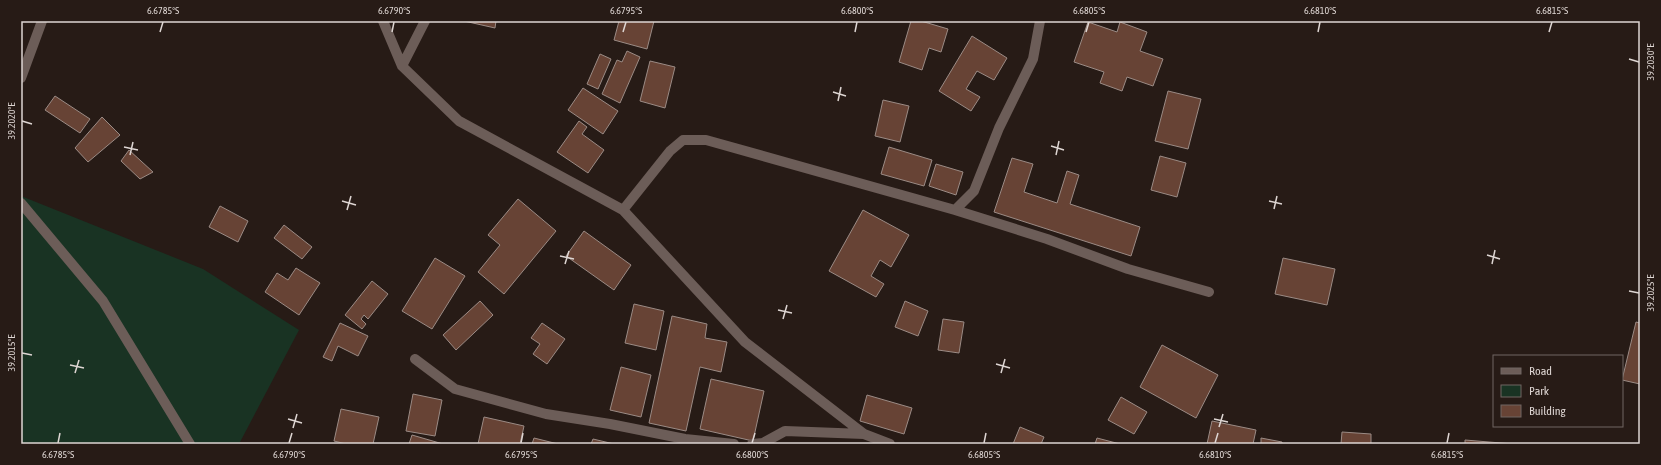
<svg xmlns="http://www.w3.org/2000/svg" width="1661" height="465" viewBox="0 0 1661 465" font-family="'Asap Condensed',sans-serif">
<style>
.green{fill:#193323}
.building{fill:#674335;stroke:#9b8b85}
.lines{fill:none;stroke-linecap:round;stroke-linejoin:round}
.street{stroke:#6c5d58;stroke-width:10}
.ticks{fill:none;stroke:#ded6d3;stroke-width:1.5}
.neatline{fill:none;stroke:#ded6d3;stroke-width:1.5}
.ticks-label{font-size:10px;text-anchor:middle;fill:#ded6d3}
</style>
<rect width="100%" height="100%" fill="#271b16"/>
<!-- green -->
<path class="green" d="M21,196L203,269L299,330L239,444H21Z"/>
<!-- building -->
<path class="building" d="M464,21H496L495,28Z
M619,21H654L647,49L614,40Z
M911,21H921L948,29L941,52L929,48L922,70L899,62Z
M1088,22L1117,32L1120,22L1147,32L1140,51L1163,59L1153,86L1127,77L1122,91L1100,83L1104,72L1074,62Z
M972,36L1007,58L994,80L977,71L966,89L980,97L971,111L939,91Z
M627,51L640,57L620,103L602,94L617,60L622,62Z
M600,54L611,59L598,89L587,84Z
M650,61L675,67L665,108L640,101Z
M583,88L618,111L603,134L568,110Z
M1168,91L1201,99L1188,149L1155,141Z
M55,96L90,119L80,133L45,110Z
M883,100L909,106L900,142L875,136Z
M102,117L120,135L88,162L75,148Z
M579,121L587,127L582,134L604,150L588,173L557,152Z
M889,147L932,160L924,186L881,174Z
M129,150L153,172L140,179L121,161Z
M1160,156L1186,163L1177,197L1151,190Z
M1012,158L1033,164L1024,192L1057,203L1067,171L1079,175L1070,204L1140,227L1131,256L994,212Z
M936,164L963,172L956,195L929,186Z
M518,199L556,231L504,294L478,272L500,245L488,235Z
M220,206L248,221L238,242L209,227Z
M863,210L909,235L891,267L880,260L871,276L884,284L876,297L829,271Z
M284,225L312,247L302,259L274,238Z
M584,231L631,265L614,290L566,256Z
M435,258L465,276L432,329L402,311Z
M1283,258L1335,269L1327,305L1275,294Z
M296,268L320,283L299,315L265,292L277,273L288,280Z
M372,281L388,294L368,319L364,315L361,319L366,324L362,329L345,315Z
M480,301L493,315L456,350L443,335Z
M905,301L928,311L918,336L895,327Z
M634,304L664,311L656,350L625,343Z
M672,316L707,324L705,338L727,342L721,372L700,367L686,431L649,423Z
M943,319L964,322L959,353L938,350Z
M1636,322L1640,323V384L1622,380Z
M340,323L368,336L358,356L338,346L332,361L323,357Z
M542,323L565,339L547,364L533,354L540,344L531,338Z
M1162,345L1218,375L1196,418L1140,387Z
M621,367L651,375L641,417L610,410Z
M711,379L764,391L753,441L700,429Z
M413,394L442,400L435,436L406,431Z
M867,395L912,408L904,434L860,421Z
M1121,397L1147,412L1134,434L1108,420Z
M341,409L379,417L373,444H346L334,441Z
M484,417L524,426L520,444H478Z
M1212,421L1256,430L1253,444H1207Z
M1020,427L1044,437L1041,444H1013Z
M1342,432L1371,434V444H1341Z
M412,435L443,444H409Z
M534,438L558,444H532Z
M1097,438L1120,444H1095Z
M1261,438L1282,442V444H1261Z
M593,439L614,444H591Z
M1465,440L1513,444H1465Z"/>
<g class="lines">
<!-- street -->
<path class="street" d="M383,21L402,66L459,121L623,210L745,342L864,434L890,444
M402,66L425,21
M21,78L42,21
M21,203L103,301L190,444
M623,210L670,151L683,140H706L955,210L1047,239L1128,269L1209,292
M955,210L974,191L999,128L1033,59L1040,21
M415,359L455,389L546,414L610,424L685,439L734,444
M752,444L763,443L785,431L864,434"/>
</g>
<!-- ticks -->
<path class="ticks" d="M160,32L163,22M392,32L394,22M623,32L626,22M855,32L857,22M1086,32L1089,22M1318,32L1320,22M1549,32L1552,22M1629,59L1639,62M833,92L846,96M838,101L841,87M22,121L32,124M1051,146L1064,150M124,147L138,150M130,155L133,142M1056,155L1059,141M342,201L356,205M1269,201L1282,204M1274,209L1277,196M347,210L351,196M1487,255L1500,259M560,256L574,259M565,264L569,251M1492,264L1495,250M1629,291L1639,293M778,310L792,313M783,319L787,305M22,353L32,355M996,364L1010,368M70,365L84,368M75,373L79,360M1001,373L1005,359M288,419L302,423M1214,419L1228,422M1219,427L1223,414M293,428L297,414M58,443L60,433M289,443L292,433M521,443L523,433M752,443L755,433M984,443L986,433M1215,443L1218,433M1447,443L1449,433"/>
<!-- border -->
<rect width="1661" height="465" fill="none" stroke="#271b16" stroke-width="44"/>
<!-- legend -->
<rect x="1493" y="355" width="130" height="72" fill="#271b16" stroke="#706662"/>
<rect x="1501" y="368" width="20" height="6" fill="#6c5d58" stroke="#706662"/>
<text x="1529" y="375" font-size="12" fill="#ded6d3">Road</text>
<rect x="1501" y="385" width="20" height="12" fill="#193323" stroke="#706662"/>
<text x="1529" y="395" font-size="12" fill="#ded6d3">Park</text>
<rect x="1501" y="405" width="20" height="12" fill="#674335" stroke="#706662"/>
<text x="1529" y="415" font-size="12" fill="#ded6d3">Building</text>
<rect x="22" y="22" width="1617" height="421" class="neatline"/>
<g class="ticks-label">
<text x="163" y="14">6.6785°S</text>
<text x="394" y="14">6.6790°S</text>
<text x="626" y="14">6.6795°S</text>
<text x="857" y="14">6.6800°S</text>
<text x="1089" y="14">6.6805°S</text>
<text x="1320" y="14">6.6810°S</text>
<text x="1552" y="14">6.6815°S</text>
<text transform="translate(1650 62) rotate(-90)" y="4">39.2030°E</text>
<text transform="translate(11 121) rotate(-90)" y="4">39.2020°E</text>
<text transform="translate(1650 293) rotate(-90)" y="4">39.2025°E</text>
<text transform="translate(11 353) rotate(-90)" y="4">39.2015°E</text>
<text x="58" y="458">6.6785°S</text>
<text x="289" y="458">6.6790°S</text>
<text x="521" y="458">6.6795°S</text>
<text x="752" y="458">6.6800°S</text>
<text x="984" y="458">6.6805°S</text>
<text x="1215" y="458">6.6810°S</text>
<text x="1447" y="458">6.6815°S</text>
</g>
</svg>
